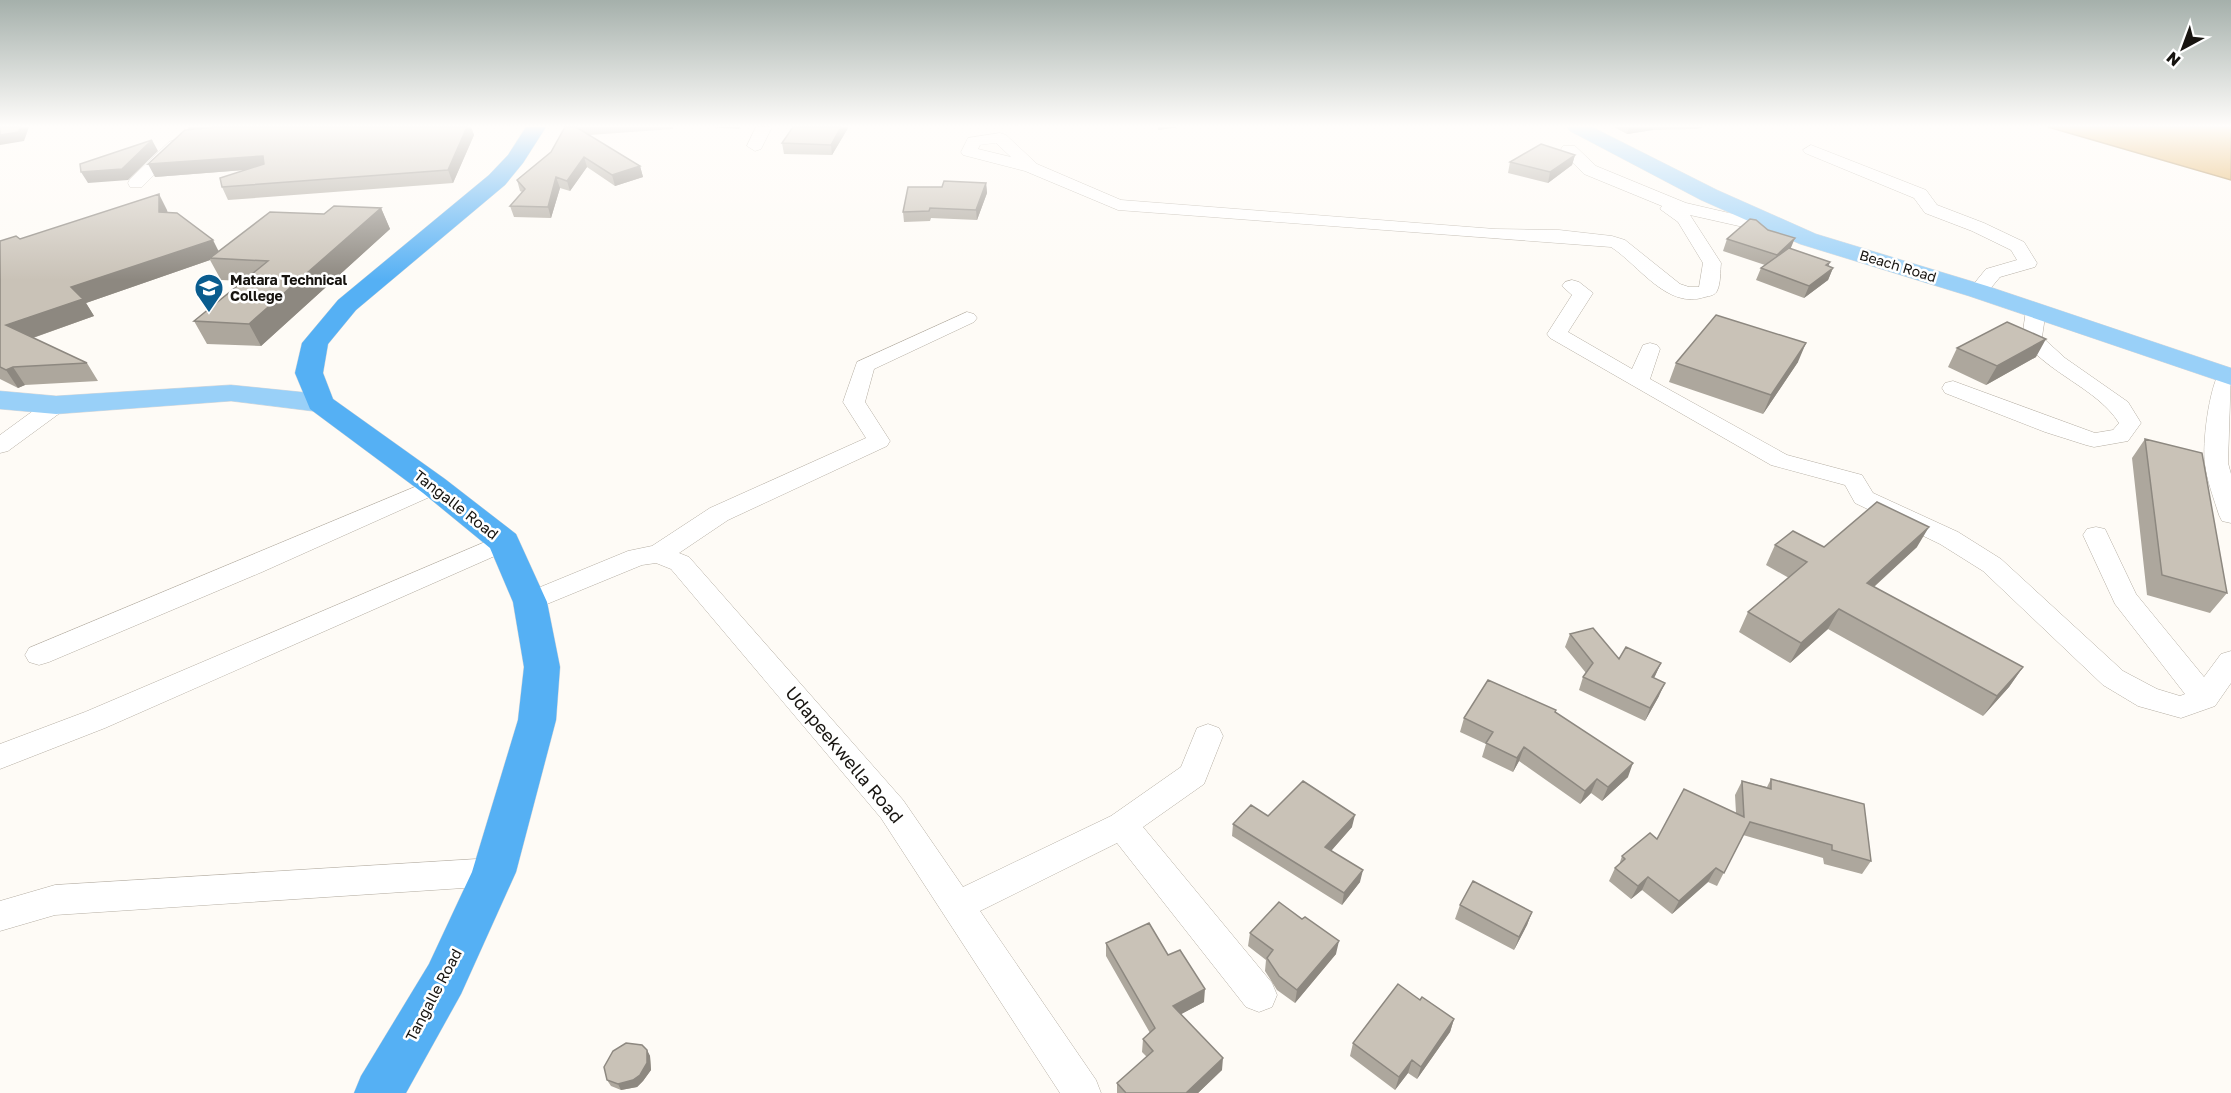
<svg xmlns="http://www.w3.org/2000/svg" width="2231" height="1093" viewBox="0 0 2231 1093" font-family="'Golos Text',sans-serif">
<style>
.water{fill:#e0a94f;stroke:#a47c3c;stroke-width:1.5}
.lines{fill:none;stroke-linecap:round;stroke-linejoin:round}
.minor-casing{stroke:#b5aea3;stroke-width:1}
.major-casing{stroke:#dad9d9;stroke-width:1}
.highway-casing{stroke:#dad9d9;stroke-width:1}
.minor{fill:#fff;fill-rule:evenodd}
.major{fill:#99d0f8;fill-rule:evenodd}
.highway{fill:#55b0f4;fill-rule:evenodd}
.wall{fill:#ada79d}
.shaded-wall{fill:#8d8880}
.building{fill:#c9c2b7;stroke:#8d8880;stroke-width:1.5}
.labels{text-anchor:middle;stroke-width:5;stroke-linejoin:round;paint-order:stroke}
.far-street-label{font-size:14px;fill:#171410;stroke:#fff}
.far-poi-label{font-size:14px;font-weight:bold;fill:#171410;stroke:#fff;text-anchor:start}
.street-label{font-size:15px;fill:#171410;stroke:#fff}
.near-street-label{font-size:18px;fill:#171410;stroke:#fff}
</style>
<rect width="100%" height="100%" fill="#fefbf6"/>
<!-- water -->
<path class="water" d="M2048,127H2231V180Z"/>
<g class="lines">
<!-- minor casing -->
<g class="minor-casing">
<path id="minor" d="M756,127H772L761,149L755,151L747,146Z
M1000,133L1006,135L1037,164L1121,200L1495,229L1559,230L1612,236L1625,240L1680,284L1689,287H1699L1703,263L1678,222L1660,209L1662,206L1584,174L1563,152L1561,149L1563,146H1575L1596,166L1686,203L1785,226L1788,230L1785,234L1779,235L1690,215L1721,263C1720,271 1721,283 1717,291C1715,295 1710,296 1705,297C1667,310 1639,265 1611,247L1118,210L1025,171L963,155L961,152L968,138ZM996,143L1011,157L978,149L980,145Z
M175,140L183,145L181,148L142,187H130L128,183L130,179L169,142Z
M1811,145L1926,190L1937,205L1984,223L2024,242L2037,263L2035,267L2000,277L1985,295H1971L1968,291L1986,269L2017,260L2011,250L1972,231L1925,213L1914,198L1805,153L1803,150Z
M1572,280L1579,282L1593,293L1568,332L1632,369L1643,345L1650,343L1657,345L1660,349L1650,379L1787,455L1862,475L1873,493L1958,532L2001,559L2123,671L2157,689L2180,696L2185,694L2115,604L2083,535L2087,529L2096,527L2105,529L2136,594L2204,677L2221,654L2231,651V683L2215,706L2181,718L2138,706L2103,685L1983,571L1940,544L1855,503L1845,485L1771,465L1550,338L1547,334L1572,295L1562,286L1565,282Z
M2036,304L2043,306L2046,310L2042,337L2065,358L2128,402L2141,423L2128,441L2094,447L2086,445L2045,432L1945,393L1942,388L1945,383L1953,381L2095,433L2113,430L2119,423C2097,388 2046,373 2022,338L2026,310L2029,306Z
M967,312L974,314L977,318L974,322L874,369L865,402L890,441L887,446L728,520L679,553L689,557L903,800L963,887L1111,816L1181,767L1197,728L1208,724L1219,728L1223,736L1204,784L1143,827L1272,983L1277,995L1272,1007L1259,1012L1246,1007L1117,843L980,911L1096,1080L1101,1093H1060L881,818L671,569L656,563L642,565L530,611L521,609L517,602L521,595L628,551L652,546L710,508L866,438L843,402L857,362Z
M2228,370H2231L2228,463L2231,474V523L2222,521L2219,515C2214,499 2207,481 2205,464C2202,444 2209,388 2220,371Z
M56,398L64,400L67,405L64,410L8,451L0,453V435L48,400Z
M434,479L443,481L446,486L443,491L262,572L49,662L39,665L29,662L25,655L29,648Z
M504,534L513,536L517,542L513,548L105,728L0,769V744L85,712Z
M494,858L506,862L511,872L506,882L494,886L55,915L0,931V901L55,885Z"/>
</g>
<!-- major casing -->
<g class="major-casing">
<path id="major" d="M1567,127H1592L1717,190L1816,234L1987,286L2231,368V385L1969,296L1800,244L1701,200L1570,131Z
M231,385L320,394L330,397L334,403L330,409L320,412L231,401L56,414L0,409V391L56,396Z"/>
</g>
<!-- highway casing -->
<g class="highway-casing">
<path id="highway" d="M526,127H546L523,163L505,185L356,310L328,344L323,373L333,399L445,479L516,534L547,602L560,667L556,720L516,872L461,994L406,1093H354L361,1076L429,964L472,872L518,720L524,667L513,602L490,548L423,493L310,409L295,373L302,343L338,300L489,175L508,155Z"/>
</g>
<!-- minor -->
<use href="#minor" class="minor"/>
<!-- major -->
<use href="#major" class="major"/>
<!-- highway -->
<use href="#highway" class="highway"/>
</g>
<!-- wall -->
<path class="wall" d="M216,127H472H471L474,135L453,183L228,200L222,187L245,170L155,177Z
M565,127H673V129L589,135L640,166L643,177L615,186L587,167L570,191L560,188L551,218L514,217L510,206L522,192L520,191L517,180L551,152Z
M710,127H741L739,129Z
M793,127H848V128L832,155L784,154L782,143Z
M1614,127H1705L1696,129L1653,130L1627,134Z
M1575,155L1572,165L1548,183L1508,173L1510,162Z
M986,183L987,193L977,220L931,218L930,221L904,222L903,212L942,187Z
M381,208L390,229L261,346L207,344L194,321L244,281L221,280L210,260L86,303L94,316L33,338L87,363L98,381L25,385L18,388L0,379V241L20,239L167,210L168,213L219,251L324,214Z
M1727,239L1791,249L1830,262L1828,266L1833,268L1828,280L1804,298L1756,280L1761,268L1765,265L1723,251Z
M1957,348L2036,357L1986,385L1948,367Z
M1798,362L1763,414L1669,382L1676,363Z
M2145,439L2227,593L2210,613L2147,595L2132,458Z
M1775,545L1824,547H1917L1874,587L2023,667L2009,687L1983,716L1828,629L1790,663L1739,632L1748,612L1789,578L1766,565Z
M1570,634L1619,659L1661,663L1654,678L1659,696L1645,721L1579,690L1583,677L1586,673L1565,647Z
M1555,712L1628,777L1602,801L1591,793L1580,804L1519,761L1513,772L1482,757L1486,744L1460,732L1464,718Z
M1771,779L1871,861L1862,874L1824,864L1823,858L1743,835L1717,886L1708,882L1672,914L1642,890L1631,899L1609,881L1615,868L1619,865L1622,856L1657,839L1736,813L1735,795L1742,781L1767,787Z
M1268,816L1352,827L1331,851L1360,882L1342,905L1232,836L1233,824Z
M1460,905L1532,912L1527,925L1514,950L1455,919Z
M1250,933L1336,954L1295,1003L1277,990L1265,971L1266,960L1248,946Z
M1106,943L1168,955L1204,1002L1181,1014L1222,1070L1198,1093H1117V1083L1147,1057L1142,1052L1143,1039L1150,1033L1106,956Z
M1420,1000L1454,1019L1450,1032L1417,1079L1408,1073L1395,1090L1350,1056L1353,1043Z
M647,1050L650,1056L651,1070L643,1081L637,1087L621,1090L611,1086L607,1080Z"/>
<!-- shaded-wall -->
<path class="shaded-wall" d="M20,127H29L24,141L0,145V135Z
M188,127H213L189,130Z
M463,127H472H471L474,135L453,183L448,170Z
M841,127H848V128L832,155L831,145Z
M1158,127H1179L1158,130Z
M1629,127H1653V130L1627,134Z
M152,140L158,151L128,180L88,183L81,172Z
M1575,155L1572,165L1548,183L1550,172Z
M263,156L269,168L155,177L148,164Z
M584,157L587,167L570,191L567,181Z
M640,166L643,177L615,186L612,175Z
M556,177L560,188L551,218L548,207Z
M986,183L987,193L977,220L976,210Z
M159,194L167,210L168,229L159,212Z
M381,208L390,229L261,346L249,324Z
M1795,238L1790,250L1772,267L1777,255Z
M213,240L221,256L210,258V260L86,303L94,316L18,343L6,325L71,287Z
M1830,262L1825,274L1833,268L1828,280L1804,298L1809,286L1826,265Z
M2046,339L2036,357L1986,385L1997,366Z
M1806,343L1798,362L1763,414L1771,395Z
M13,367L25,385L18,388L6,370Z
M1929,527L1917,547L1856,603L1867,583Z
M1839,609L1828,629L1790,663L1801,643Z
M1661,663L1655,676L1646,690L1652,677Z
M2023,667L2009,687L1983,716L1997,696Z
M1665,683L1659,696L1645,721L1650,708Z
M1524,747L1519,761L1513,772L1517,758Z
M1633,763L1628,777L1602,801L1608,787Z
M1597,779L1591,793L1580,804L1585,791Z
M1355,815L1352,827L1323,860L1325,847Z
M1716,868L1708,882L1672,914L1679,901Z
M1363,870L1360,882L1342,905L1344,893Z
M1648,877L1642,890L1631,899L1638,886Z
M1532,912L1527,925L1514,950L1519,937Z
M1339,941L1336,954L1295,1003L1297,990Z
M1205,989L1204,1002L1172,1019L1173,1006Z
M1454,1019L1450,1032L1417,1079L1421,1067Z
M647,1050L650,1056L651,1070L643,1081L637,1087L621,1090L618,1084Z
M1223,1058L1222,1070L1198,1093H1186Z
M1412,1060L1408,1073L1395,1090L1399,1077Z"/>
<!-- building -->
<path class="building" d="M0,127H20L19,132L0,135Z
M216,127H467L448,170L222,187L220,178L264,164L263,156L148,164L185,130Z
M565,127H576L640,166L612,175L584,157L567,181L556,177L548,207L510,206L525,189L517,180L551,152Z
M793,127H841L831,145L782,143Z
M152,140L122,169L81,172L80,164Z
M1541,144L1575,155L1550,172L1510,162Z
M944,181L986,183L976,210L930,208L929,211L903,212L908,187H942Z
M159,194V212L177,213L213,240L71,287L83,299L6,325L87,363L13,367L6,370L0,367V241L16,236L20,239Z
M334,206L381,208L249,324L194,321L268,261L210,258L270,212L324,214Z
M1750,219L1756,220L1768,230L1795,238L1777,255L1727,239Z
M1789,248L1830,262L1826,265L1833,268L1809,286L1761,268Z
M1716,315L1806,343L1771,395L1676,363Z
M2007,322L2046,339L1997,366L1957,348Z
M2145,439L2202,453L2227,593L2162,575Z
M1877,502L1929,527L1867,583L2023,667L1997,696L1839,609L1801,643L1748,612L1807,562L1775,545L1793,531L1824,547Z
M1593,628L1619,659L1626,647L1661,663L1652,677L1665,683L1650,708L1583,677L1593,663L1570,634Z
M1488,680L1556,710L1555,712L1633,763L1608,787L1597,779L1585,791L1524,747L1517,758L1486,743L1493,732L1464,718Z
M1771,779L1864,804L1871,861L1832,850V845L1750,822L1724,873L1716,868L1679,901L1648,877L1638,886L1615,868L1625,859L1622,856L1650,833L1657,839L1684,789L1744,817L1742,781L1771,789Z
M1303,781L1355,815L1325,847L1363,870L1344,893L1233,824L1251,805L1268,816Z
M1473,881L1532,912L1519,937L1460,905Z
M1279,902L1302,919L1305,917L1339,941L1297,990L1279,976L1267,958L1273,950L1250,933Z
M1149,923L1168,955L1180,950L1205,989L1173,1006L1223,1058L1186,1093H1126L1117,1083L1153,1051L1143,1039L1155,1028L1106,943Z
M1398,984L1420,1000L1422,997L1454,1019L1421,1067L1412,1060L1399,1077L1353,1043Z
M626,1043L642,1045L647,1050V1063L640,1075L633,1080L618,1084L607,1080L604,1067L613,1051Z"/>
<!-- sky -->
<linearGradient id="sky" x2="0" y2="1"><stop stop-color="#a5b0ab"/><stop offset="0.45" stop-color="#fffdfb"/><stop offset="1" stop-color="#fffdfb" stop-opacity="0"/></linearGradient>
<rect width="2231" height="280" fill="url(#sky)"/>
<!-- icons -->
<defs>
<g id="school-pin" transform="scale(1.5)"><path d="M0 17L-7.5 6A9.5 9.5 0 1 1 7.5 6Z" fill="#0a5c8e" stroke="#fff"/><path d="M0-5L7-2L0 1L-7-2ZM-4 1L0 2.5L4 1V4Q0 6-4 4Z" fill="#fff"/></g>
</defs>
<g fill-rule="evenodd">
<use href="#school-pin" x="209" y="288"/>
</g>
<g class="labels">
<!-- far-street labels -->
<g class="far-street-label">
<text transform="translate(1898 266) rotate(17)" y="5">Beach Road</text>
</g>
<!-- far-poi labels -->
<g class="far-poi-label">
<text x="230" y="285">Matara Technical<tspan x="230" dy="16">College</tspan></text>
</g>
<!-- street labels -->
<g class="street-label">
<text transform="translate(456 505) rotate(38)" y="5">Tangalle Road</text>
<text transform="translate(434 995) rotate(-62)" y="5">Tangalle Road</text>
</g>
<!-- near-street labels -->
<g class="near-street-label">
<text transform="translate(844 755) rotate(50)" y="6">Udapeekwella Road</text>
</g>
</g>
<!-- north arrow -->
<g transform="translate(2183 48) rotate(221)" stroke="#ffffff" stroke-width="4.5" paint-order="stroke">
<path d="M0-4.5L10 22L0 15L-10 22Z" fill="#171410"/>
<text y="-9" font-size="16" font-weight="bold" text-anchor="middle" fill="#171410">N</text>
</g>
</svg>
